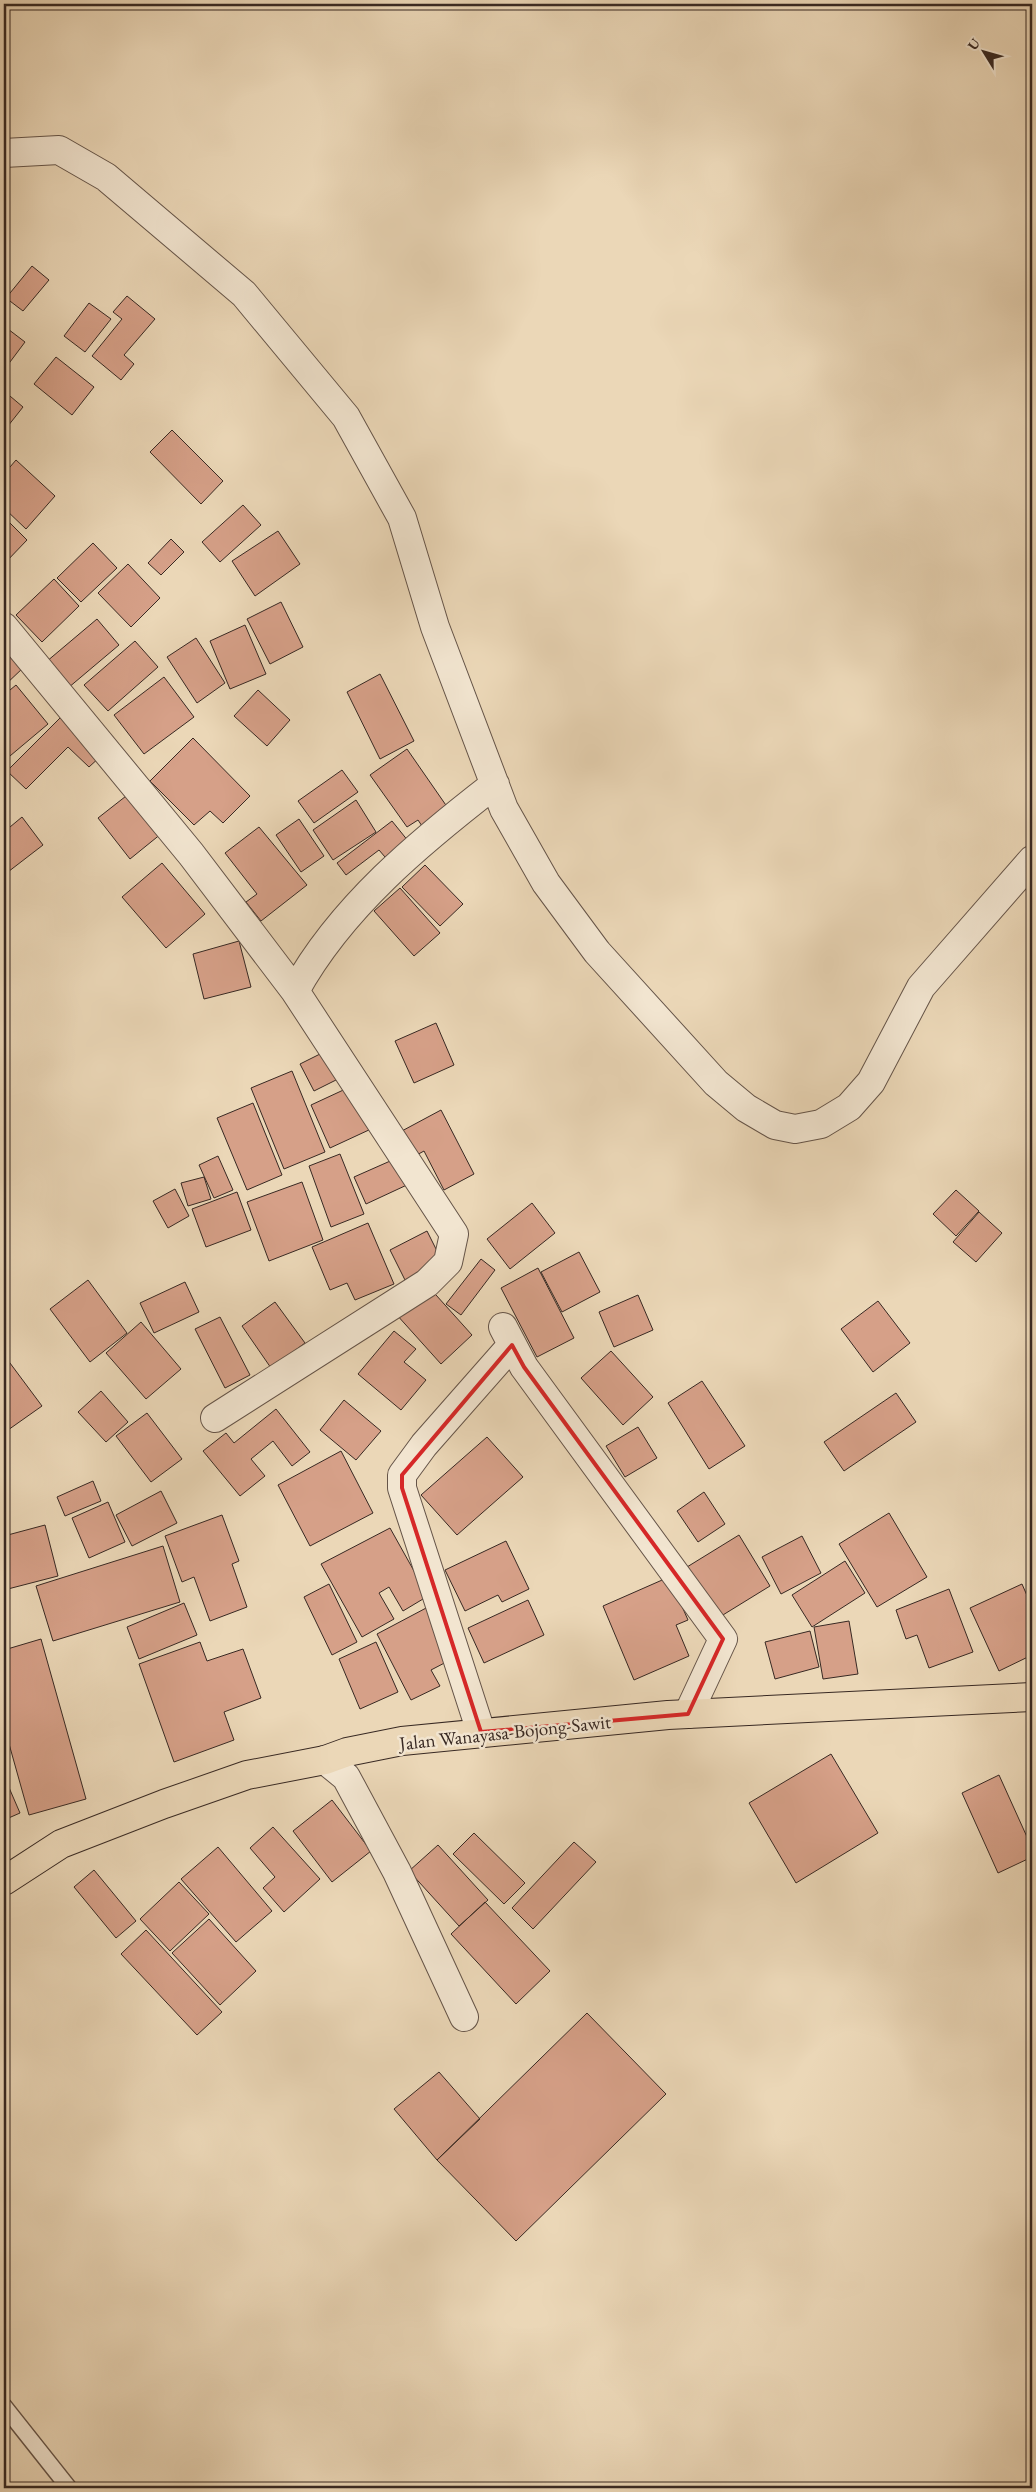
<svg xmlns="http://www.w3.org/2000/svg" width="1036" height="2492" viewBox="0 0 1036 2492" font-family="'EB Garamond',serif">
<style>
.building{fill:#d6a088;stroke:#382923}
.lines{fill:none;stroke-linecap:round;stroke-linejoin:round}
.service-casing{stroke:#655448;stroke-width:18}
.minor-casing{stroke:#655448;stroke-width:30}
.primary-casing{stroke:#382923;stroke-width:30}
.service{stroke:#f2e5d0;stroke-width:15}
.minor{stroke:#f2e5d0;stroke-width:28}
.primary{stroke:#ebd7b7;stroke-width:28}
.marked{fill:none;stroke:#d62828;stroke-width:4;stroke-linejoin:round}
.labels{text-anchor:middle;stroke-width:5;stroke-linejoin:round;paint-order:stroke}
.street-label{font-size:19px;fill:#382923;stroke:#f2e5d0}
</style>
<rect width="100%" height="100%" fill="#ebd7b7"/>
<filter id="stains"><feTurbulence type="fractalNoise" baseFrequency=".004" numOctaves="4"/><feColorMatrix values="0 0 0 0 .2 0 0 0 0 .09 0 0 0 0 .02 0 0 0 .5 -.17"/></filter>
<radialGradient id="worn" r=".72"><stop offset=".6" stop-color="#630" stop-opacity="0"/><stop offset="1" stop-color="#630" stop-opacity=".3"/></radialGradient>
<!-- building -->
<path class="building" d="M32,266L49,280L23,311L6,298Z
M127,296L155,319L124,355L134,364L121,380L92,356L122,319L113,312Z
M89,303L111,319L85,352L64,336Z
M4,326L25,342L4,370Z
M56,357L94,387L72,415L34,384Z
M4,391L23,407L4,431Z
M172,430L223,481L201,504L150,452Z
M16,460L55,496L26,529L4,508V474Z
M243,505L261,525L220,562L202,542Z
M4,517L27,540L4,564Z
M278,531L300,564L255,596L232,561Z
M171,539L184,552L161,575L148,563Z
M93,543L117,568L81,602L57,578Z
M128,564L160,598L131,627L98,593Z
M54,579L79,606L42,642L16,615Z
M281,602L303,647L270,664L247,619Z
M97,619L119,645L68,688L46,662Z
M245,625L266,674L230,689L210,641Z
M196,638L225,683L197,703L167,657Z
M135,641L158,667L108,711L84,685Z
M4,644L24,667L4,686Z
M380,674L414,741L380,759L347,692Z
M164,677L194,717L144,754L114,715Z
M16,685L48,724L4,761V695Z
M258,690L290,720L267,746L234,716Z
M62,716L101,756L89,767L68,747L26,789L7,771Z
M193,738L250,796L223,823L210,811L194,825L150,781Z
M407,749L450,811L424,829L418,820L407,827L370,775Z
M342,770L358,792L314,823L298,801Z
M135,789L167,829L130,859L98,818Z
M356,800L376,832L333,860L313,830Z
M22,817L43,845L4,875V832Z
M299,819L324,856L301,872L276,835Z
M392,821L413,847L391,864L379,850L346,875L337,863Z
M259,827L307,885L261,921L246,902L257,894L225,853Z
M162,863L205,914L166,948L122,897Z
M425,865L463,904L440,926L402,887Z
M400,888L440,933L414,956L374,911Z
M239,941L251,987L204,999L193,954Z
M436,1023L454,1065L414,1083L395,1041Z
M330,1049L344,1076L314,1091L300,1064Z
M292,1071L325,1152L284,1169L251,1088Z
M352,1086L371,1129L330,1148L311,1105Z
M253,1103L282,1175L247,1190L217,1118Z
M441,1110L474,1174L444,1190L424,1151L413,1157L400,1132Z
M340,1154L364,1214L331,1227L309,1166Z
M218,1156L233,1190L214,1198L199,1165Z
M397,1158L409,1184L366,1204L354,1177Z
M204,1177L211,1199L188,1206L181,1183Z
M302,1182L323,1240L269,1261L247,1202Z
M175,1189L189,1216L168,1228L153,1201Z
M956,1190L979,1211L956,1236L933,1214Z
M237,1192L251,1230L206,1247L192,1209Z
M532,1203L555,1233L510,1269L487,1239Z
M979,1212L1002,1233L976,1262L953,1242Z
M368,1223L394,1284L355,1300L347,1283L330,1290L312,1247Z
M427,1231L442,1261L405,1280L390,1250Z
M579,1252L600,1292L562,1312L541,1272Z
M481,1259L495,1270L461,1315L446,1304Z
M538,1268L574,1338L537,1357L501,1288Z
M88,1280L127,1333L90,1362L50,1309Z
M185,1282L199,1312L154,1333L140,1303Z
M427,1285L472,1335L441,1364L396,1314Z
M638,1295L653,1330L614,1347L599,1312Z
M878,1301L910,1343L873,1372L841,1329Z
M275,1302L305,1343L271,1368L242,1326Z
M220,1317L250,1375L225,1388L195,1329Z
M141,1322L181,1369L146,1399L106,1353Z
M394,1331L416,1349L404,1362L426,1380L401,1410L358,1374Z
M611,1351L653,1397L623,1425L581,1378Z
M4,1355L42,1406L8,1430L4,1424Z
M702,1381L745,1446L709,1469L668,1403Z
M101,1391L128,1422L106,1442L78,1412Z
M896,1393L916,1422L844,1471L824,1442Z
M344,1400L381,1431L356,1460L320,1430Z
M276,1409L310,1452L292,1466L273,1441L251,1459L265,1476L240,1496L203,1451L226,1433L234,1443Z
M147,1413L182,1459L151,1482L116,1436Z
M638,1427L657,1458L625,1477L606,1446Z
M487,1437L523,1477L457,1535L421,1495Z
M341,1451L373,1513L310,1546L278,1485Z
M93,1481L101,1501L65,1516L57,1497Z
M161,1491L177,1523L132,1546L116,1515Z
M704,1492L725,1524L698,1542L677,1511Z
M108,1502L125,1542L89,1558L72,1518Z
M889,1513L927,1577L877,1607L839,1544Z
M222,1515L239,1561L232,1564L247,1607L210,1621L194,1577L182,1582L165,1536Z
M45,1525L58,1576L4,1590V1536Z
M390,1528L428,1596L403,1611L389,1587L379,1593L394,1619L362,1637L321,1564Z
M739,1535L770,1586L718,1618L687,1567Z
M802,1536L821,1573L781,1594L762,1557Z
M506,1541L529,1589L502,1602L498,1595L465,1611L445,1570Z
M163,1546L180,1602L53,1641L36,1586Z
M845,1561L865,1593L812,1627L792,1595Z
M669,1577L688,1620L676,1625L689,1656L634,1680L603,1606Z
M329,1584L357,1642L332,1655L304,1597Z
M1022,1584L1032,1607V1655L999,1671L970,1608Z
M949,1589L973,1652L929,1668L917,1635L906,1639L896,1610Z
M528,1600L544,1635L484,1663L468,1628Z
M184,1603L197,1635L139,1659L127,1627Z
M428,1607L454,1658L431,1670L440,1686L411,1700L377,1634Z
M849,1621L858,1674L823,1679L814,1627Z
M810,1631L819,1667L775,1679L765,1642Z
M41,1639L86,1799L29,1815L4,1726V1650Z
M200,1642L207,1661L243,1649L261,1698L224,1712L234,1740L174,1762L139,1664Z
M376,1642L398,1692L360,1709L339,1659Z
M831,1754L878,1833L796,1883L749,1803Z
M999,1775L1032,1848V1857L998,1873L962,1793Z
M4,1776L20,1813L4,1820Z
M332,1800L371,1851L332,1882L293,1831Z
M273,1827L320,1879L284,1912L263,1888L275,1877L250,1848Z
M474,1833L525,1883L504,1904L453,1854Z
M574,1842L596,1862L533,1929L512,1908Z
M438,1845L488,1900L459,1926L409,1871Z
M218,1847L272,1911L236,1942L181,1879Z
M94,1870L136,1921L116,1938L74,1887Z
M179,1882L209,1914L170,1951L140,1919Z
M485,1902L550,1971L516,2004L451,1934Z
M209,1919L256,1971L220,2005L172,1953Z
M146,1930L222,2012L197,2035L121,1954Z
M587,2013L666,2094L516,2241L437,2160Z
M439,2072L480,2119L437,2160L394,2109Z"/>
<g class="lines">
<!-- service casing -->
<g class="service-casing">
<path id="service" d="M4,2406L69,2488"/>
</g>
<!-- minor casing -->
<g class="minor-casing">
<path id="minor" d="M4,153L59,150L106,177L244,294L346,417L402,518L435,627L504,809L546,883L597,952L716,1083L746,1108L775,1125L795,1129L821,1124L849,1107L871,1082L921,987L1032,860
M4,627L191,854L295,991
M503,1327L524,1367L723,1639L688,1714
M215,1418L427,1283L448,1262L454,1234L295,991C341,907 420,842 495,784
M481,1732L402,1488V1475L424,1445L512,1345
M325,1760L346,1777L397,1872L464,2017"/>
</g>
<!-- primary casing -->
<g class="primary-casing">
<path id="primary" d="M4,1881L61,1844L164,1804L247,1775L325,1760L347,1752L402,1741L668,1715L1032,1697"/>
</g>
<!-- service -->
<use href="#service" class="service"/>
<!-- minor -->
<use href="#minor" class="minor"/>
<!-- primary -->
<use href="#primary" class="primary"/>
</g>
<!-- marked area -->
<path class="marked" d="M512,1345L524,1367L723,1639L688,1714L481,1732L402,1488V1475Z"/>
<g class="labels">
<!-- street labels -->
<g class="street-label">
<text transform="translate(505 1732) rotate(-6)" y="7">Jalan Wanayasa-Bojong-Sawit</text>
</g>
</g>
<!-- margin -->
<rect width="1036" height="2492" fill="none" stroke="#ebd7b7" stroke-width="20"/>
<rect x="5" y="5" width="1026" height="2482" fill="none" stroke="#382923" stroke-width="2.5"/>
<rect x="10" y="10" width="1016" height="2472" fill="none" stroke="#382923"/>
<!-- north arrow -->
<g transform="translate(984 52) rotate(307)" stroke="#f2e5d0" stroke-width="4" paint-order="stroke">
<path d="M0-4L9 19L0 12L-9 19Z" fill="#382923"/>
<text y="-8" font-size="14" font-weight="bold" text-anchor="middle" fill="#382923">U</text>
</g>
<rect width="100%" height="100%" filter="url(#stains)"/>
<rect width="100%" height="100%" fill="url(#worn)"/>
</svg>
